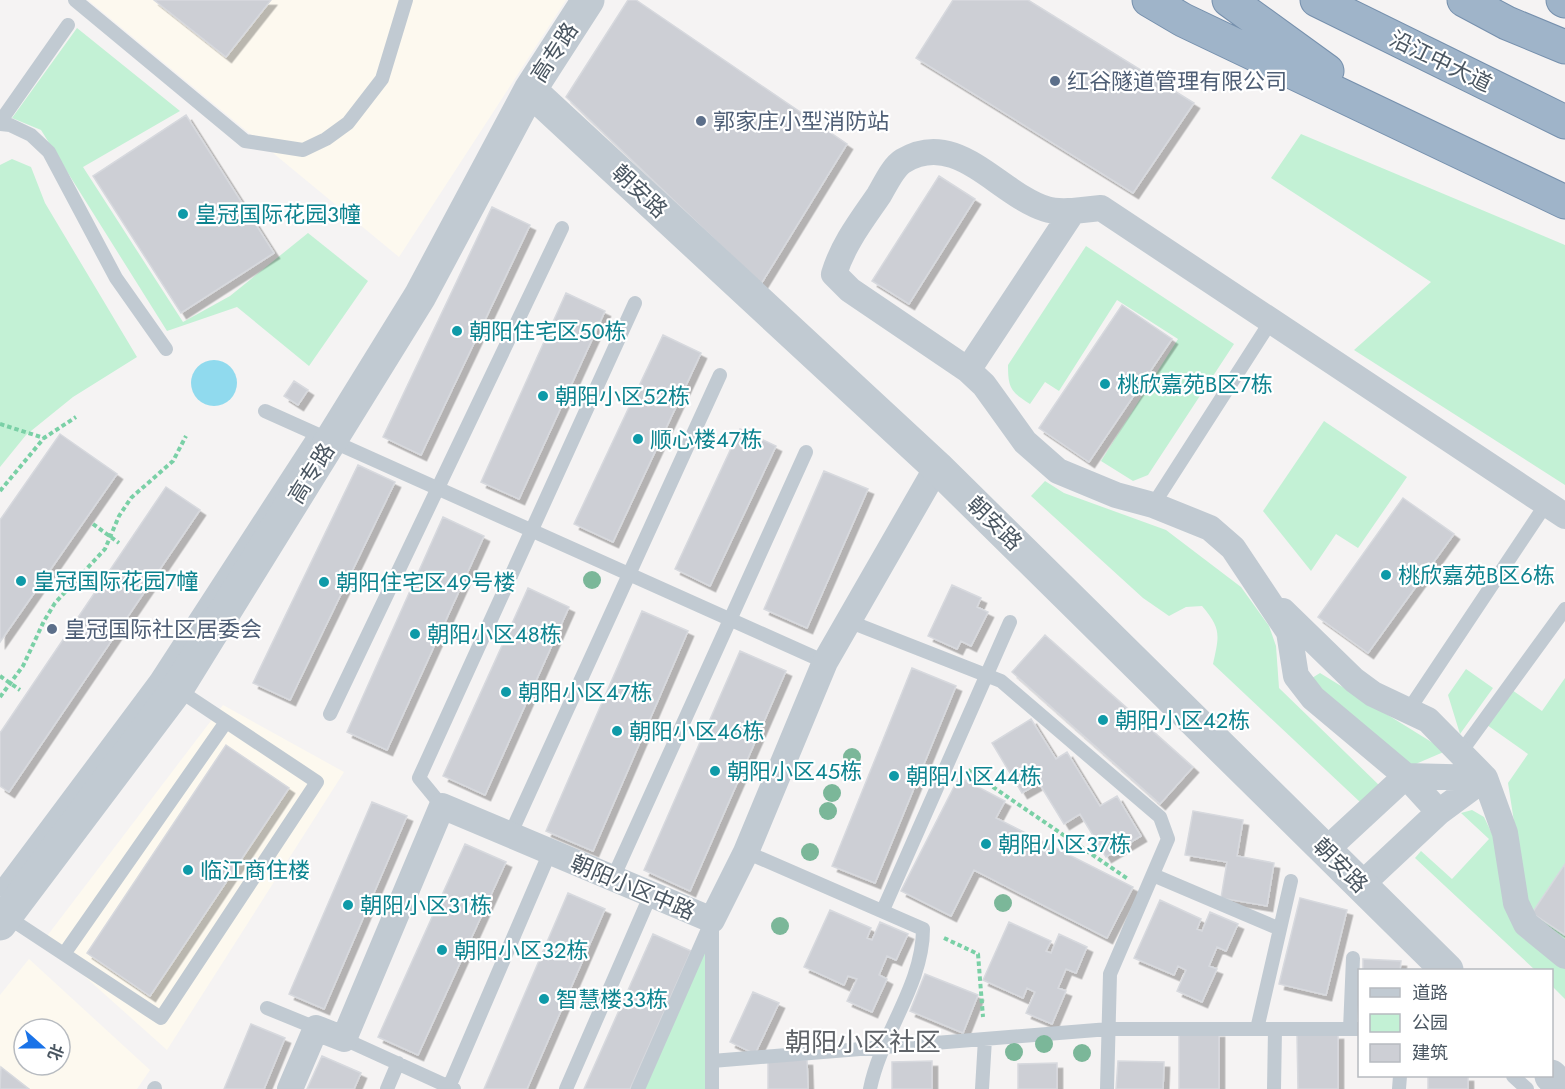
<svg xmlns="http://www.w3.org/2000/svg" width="1565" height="1089" viewBox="0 0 1565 1089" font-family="Jost,'Noto Sans SC',sans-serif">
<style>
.commercial{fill:#fdf9ef;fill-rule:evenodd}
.green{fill:#c3f1d5}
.water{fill:#90daee}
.building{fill:#cdcfd5;stroke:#d7d9de;stroke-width:1.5;filter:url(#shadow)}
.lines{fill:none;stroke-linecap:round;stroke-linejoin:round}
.trunk-casing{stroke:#7690ad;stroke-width:35}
.path{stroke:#7ad0a6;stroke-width:4;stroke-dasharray:4.5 3;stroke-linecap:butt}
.service{stroke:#c1cad2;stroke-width:14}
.minor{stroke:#c1cad2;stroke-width:26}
.tertiary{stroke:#c1cad2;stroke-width:33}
.trunk{stroke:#9fb4c9;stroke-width:33}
.tree{fill:#7bb799}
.service-dot{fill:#5c6f8a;stroke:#fff;stroke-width:2}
.culture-dot{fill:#0f9aa8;stroke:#fff;stroke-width:2}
.labels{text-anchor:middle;stroke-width:4.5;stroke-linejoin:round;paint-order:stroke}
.street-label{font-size:22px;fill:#4a5661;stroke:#fff}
.service-label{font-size:22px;fill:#4e5e75;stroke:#fff;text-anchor:start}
.culture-label{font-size:22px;fill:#0d838f;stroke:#fff;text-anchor:start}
.quarter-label{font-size:26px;fill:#5f6368;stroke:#fff}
</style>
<defs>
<filter id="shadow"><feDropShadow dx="5.5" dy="5.5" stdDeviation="0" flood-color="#0004"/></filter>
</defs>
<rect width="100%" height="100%" fill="#f5f3f3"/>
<!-- commercial -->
<path class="commercial" d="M88,0H566L399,257Z
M223,705L344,772L167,1050L44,940Z
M29,959L150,1070L137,1089H0V995ZM24,1029H60V1065H24Z"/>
<!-- green -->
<path class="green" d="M77,28L180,111L83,167L183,322L230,296L308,233L368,281L309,366L237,307L167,331L41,130L12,118Z
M1301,134L1565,245V485L1354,350L1431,282L1271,178Z
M12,159L31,167L45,203L137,357L73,397L26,435L0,467V165Z
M1086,246L1234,344L1148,475L1133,481L1101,461L1178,339L1117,300L1059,391L1045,382L1030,404C1011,392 1008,388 1008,365Z
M1324,421L1407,477L1358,548L1336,534L1311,571L1263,511Z
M1045,481L1064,493L1166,530L1241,587L1269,626L1276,646L1279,688L1380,786L1360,802L1213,664C1219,636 1222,629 1202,606L1186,607L1169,616L1143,598L1031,496Z
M1466,669L1493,688L1460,734L1448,695Z
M1320,673L1446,751L1411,766L1317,685L1312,678Z
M1565,678V945L1529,918L1508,783L1528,754L1487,725L1512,690L1542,711Z
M1472,810L1484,817L1494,838L1505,903L1565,963V999L1552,986V970H1535L1415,858L1421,851L1452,879L1489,839L1461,813Z
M706,948V1089H645Z"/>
<!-- water -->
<path class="water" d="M191 383a23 23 0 1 1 46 0a23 23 0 1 1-46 0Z"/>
<!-- building -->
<path class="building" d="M154,0H271L226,57Z
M628,0H636L847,144L761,284L566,97Z
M953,0H1028L1194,103L1133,193L916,58Z
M186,115L274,253L181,313L93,176Z
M939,176L975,199L909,304L872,281Z
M492,207L530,225L421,455L383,437Z
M566,293L605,311L519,499L481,482Z
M1122,305L1172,339L1089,462L1039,428Z
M663,335L701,353L613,542L574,524Z
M294,381L308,390L298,405L284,396Z
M740,429L776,446L710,586L675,569Z
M60,434L117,474L0,642V520Z
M358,465L395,482L290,700L253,683Z
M824,471L868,489L807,628L764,609Z
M166,487L200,510L9,792L0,786V733Z
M1403,498L1454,534L1368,653L1318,617Z
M443,517L484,536L387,750L347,732Z
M952,585L981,598L977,607L988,612L971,646L961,641L957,649L928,636Z
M528,588L569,607L485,795L443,776Z
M642,611L688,631L593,851L546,831Z
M1045,635L1193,767L1160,804L1012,672Z
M740,651L786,671L690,891L644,870Z
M912,668L956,686L875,883L832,866Z
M1031,719L1056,759L1067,752L1100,806L1117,796L1141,836L1106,857L1080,814L1064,824L1039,783L1022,793L992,743Z
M226,745L289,788L150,996L87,953Z
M959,777L1005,801L996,818L1133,887L1107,938L974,870L951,916L901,891Z
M372,802L407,816L324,1009L289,994Z
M1193,811L1243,820L1237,856L1274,863L1267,906L1221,898L1227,862L1185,855Z
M465,844L506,862L418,1055L378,1037Z
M1565,864V935L1532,913Z
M568,893L605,909L527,1089H484Z
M1300,898L1347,910L1326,995L1279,984Z
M1160,900L1201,919L1197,929L1202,931L1210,912L1238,924L1226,951L1217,947L1209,966L1217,969L1202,1002L1177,991L1186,970L1178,966L1174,975L1134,958Z
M830,910L871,928L867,938L872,940L880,922L908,934L896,960L887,956L879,975L887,979L872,1012L847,1001L857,979L848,976L844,985L804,967Z
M1009,922L1051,941L1046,951L1051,953L1059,934L1087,947L1076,973L1066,969L1058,988L1066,991L1052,1024L1026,1013L1035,992L1027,988L1023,998L983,980Z
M653,934L691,951L630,1089H584Z
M1363,959L1401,961L1400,970H1363Z
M925,974L978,995L963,1033L910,1011Z
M753,992L779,1003L755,1054L730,1042Z
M251,1024L285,1038L264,1089H224Z
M1219,1032V1089H1179V1033Z
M1338,1034V1089H1298L1297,1035Z
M322,1056L361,1073L354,1089H307Z
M768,1060H807L808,1089H768Z
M932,1061V1089H892V1062Z
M1118,1061L1164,1062L1163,1089H1116Z
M1057,1063V1089H1018V1064Z
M1,1067L29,1089H0Z
M1428,1076H1468V1089H1428Z"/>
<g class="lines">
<!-- trunk casing -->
<g class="trunk-casing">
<path id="trunk" d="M1149,0L1183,20L1565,202
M1229,0L1327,71
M1317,0L1565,122
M1464,0L1507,23L1565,47
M1563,0L1565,1"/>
</g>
<!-- path -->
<path class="path" d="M0,424L44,438
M0,491L44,438L76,417
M93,524L119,543
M0,676L20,690
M0,697L23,666L44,621L55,603L105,549L119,516L131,498L173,461L186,436
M968,770L1128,879
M944,938L978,954L983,1017"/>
<!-- service -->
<path class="service" d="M75,0L245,141L303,150L326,139L348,123L382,79L406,0
M0,122L68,25
M0,124L10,125L31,135L49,152L116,278L166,349
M265,411L825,662
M1153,505L1271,321
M848,621L1001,681L1160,817L1168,839L1110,974L1107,1089
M1408,711L1546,504
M330,714L562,228
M1461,752L1565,609
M442,806L419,778L635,303
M510,835L720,375
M746,852L923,929C923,985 881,1034 870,1089
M1153,875L1280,929
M613,878L806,452
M0,889L156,680L315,435
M883,910L1010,622
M6,916L161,1018L317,782L177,689
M64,954L226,722
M267,1008L316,1028
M1257,1029L1291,881
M1350,1029L1353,958
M344,1039L454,1089
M712,1061L1109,1029H1360
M1513,1076L1527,1089
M449,1087L550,852
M154,1089L155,1088
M387,1089L398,1063
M566,1089L651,894
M638,1089L712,920
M712,1089V925
M982,1089L985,1039
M1274,1089L1275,1029
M1399,1089L1400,1076"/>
<!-- minor -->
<path class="minor" d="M968,370L850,290L834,274C843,244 862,220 879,195C885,185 893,167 903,161C957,128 998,194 1046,209C1054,212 1065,211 1073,211
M1283,611L1354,680L1373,694L1428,720L1485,778L1505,833L1516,903L1526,924L1565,956
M1439,812L1485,778L1406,776L1313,698L1296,676L1289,632L1233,548L1210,528L1153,505L1116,495L1058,471L1025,442L984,385L968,370L1073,211L1101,208L1565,516
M1326,850L1406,776L1439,812L1361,885
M290,1089L316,1028L344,1039L442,806L712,920L746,852L825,662L937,467"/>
<!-- tertiary -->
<path class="tertiary" d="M530,90L937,467L1447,970
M0,924L177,689L420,296L530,90L588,0
M1551,1076L1563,1089"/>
<!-- trunk -->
<use href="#trunk" class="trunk"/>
</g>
<!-- trees -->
<g class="tree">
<circle cx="592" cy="580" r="9"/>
<circle cx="852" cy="757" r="9"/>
<circle cx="832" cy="793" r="9"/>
<circle cx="828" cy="811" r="9"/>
<circle cx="810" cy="852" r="9"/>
<circle cx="1003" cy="903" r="9"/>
<circle cx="780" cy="926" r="9"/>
<circle cx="1044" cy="1044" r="9"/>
<circle cx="1014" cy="1052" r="9"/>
<circle cx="1082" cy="1053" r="9"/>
</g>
<!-- markers -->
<g class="service-dot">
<circle cx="1055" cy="81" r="6"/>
<circle cx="701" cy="121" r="6"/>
<circle cx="52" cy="629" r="6"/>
</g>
<g class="culture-dot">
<circle cx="183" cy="214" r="6"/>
<circle cx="457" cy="331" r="6"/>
<circle cx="1105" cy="384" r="6"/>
<circle cx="543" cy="396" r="6"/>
<circle cx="638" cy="439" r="6"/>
<circle cx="1386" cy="575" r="6"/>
<circle cx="21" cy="581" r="6"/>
<circle cx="324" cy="582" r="6"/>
<circle cx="415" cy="634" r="6"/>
<circle cx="506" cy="692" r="6"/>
<circle cx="1103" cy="720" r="6"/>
<circle cx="617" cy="731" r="6"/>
<circle cx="715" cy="771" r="6"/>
<circle cx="894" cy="776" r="6"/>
<circle cx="986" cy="844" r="6"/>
<circle cx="188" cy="870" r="6"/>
<circle cx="348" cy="905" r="6"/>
<circle cx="442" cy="950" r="6"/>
<circle cx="544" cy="999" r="6"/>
</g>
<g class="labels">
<!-- street labels -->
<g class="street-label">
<text transform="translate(554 52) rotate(-57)" y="8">高专路</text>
<text transform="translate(1441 61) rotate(26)" y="8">沿江中大道</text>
<text transform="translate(640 191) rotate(43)" y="8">朝安路</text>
<text transform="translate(311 473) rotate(-58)" y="8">高专路</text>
<text transform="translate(995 523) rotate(44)" y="8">朝安路</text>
<text transform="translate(1341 865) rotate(45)" y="8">朝安路</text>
<text transform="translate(633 887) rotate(23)" y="8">朝阳小区中路</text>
</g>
<!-- service labels -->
<g class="service-label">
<text x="1067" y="89">红谷隧道管理有限公司</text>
<text x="713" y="129">郭家庄小型消防站</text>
<text x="64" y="637">皇冠国际社区居委会</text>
</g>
<!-- culture labels -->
<g class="culture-label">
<text x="195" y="222">皇冠国际花园3幢</text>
<text x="469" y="339">朝阳住宅区50栋</text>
<text x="1117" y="392">桃欣嘉苑B区7栋</text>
<text x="555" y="404">朝阳小区52栋</text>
<text x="650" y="447">顺心楼47栋</text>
<text x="1398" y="583">桃欣嘉苑B区6栋</text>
<text x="33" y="589">皇冠国际花园7幢</text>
<text x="336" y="590">朝阳住宅区49号楼</text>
<text x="427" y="642">朝阳小区48栋</text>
<text x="518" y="700">朝阳小区47栋</text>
<text x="1115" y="728">朝阳小区42栋</text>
<text x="629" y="739">朝阳小区46栋</text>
<text x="727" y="779">朝阳小区45栋</text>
<text x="906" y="784">朝阳小区44栋</text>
<text x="998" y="852">朝阳小区37栋</text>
<text x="200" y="878">临江商住楼</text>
<text x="360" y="913">朝阳小区31栋</text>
<text x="454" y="958">朝阳小区32栋</text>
<text x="556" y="1007">智慧楼33栋</text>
</g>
<!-- quarter labels -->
<g class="quarter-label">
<text x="863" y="1051">朝阳小区社区</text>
</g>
</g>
<!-- legend -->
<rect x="1358" y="969" width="195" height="108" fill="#ffffff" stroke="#b7bbc0" stroke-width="1.5"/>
<rect x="1370" y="988" width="30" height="9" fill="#c1cad2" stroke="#b7bbc0" stroke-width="1.5"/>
<text x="1412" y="999" font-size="18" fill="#4a5661">道路</text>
<rect x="1370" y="1014" width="30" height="18" fill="#c3f1d5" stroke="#b7bbc0" stroke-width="1.5"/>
<text x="1412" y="1029" font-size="18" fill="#4a5661">公园</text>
<rect x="1370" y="1044" width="30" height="18" fill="#cdcfd5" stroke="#b7bbc0" stroke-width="1.5"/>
<text x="1412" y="1059" font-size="18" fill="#4a5661">建筑</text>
<!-- north arrow -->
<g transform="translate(42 1047) rotate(111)"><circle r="28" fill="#ffffff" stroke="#b7bbc0" stroke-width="1.5"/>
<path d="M0-4.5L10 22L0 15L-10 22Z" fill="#1a73e8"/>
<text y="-9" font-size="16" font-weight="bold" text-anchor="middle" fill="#4a5661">北</text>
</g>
</svg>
